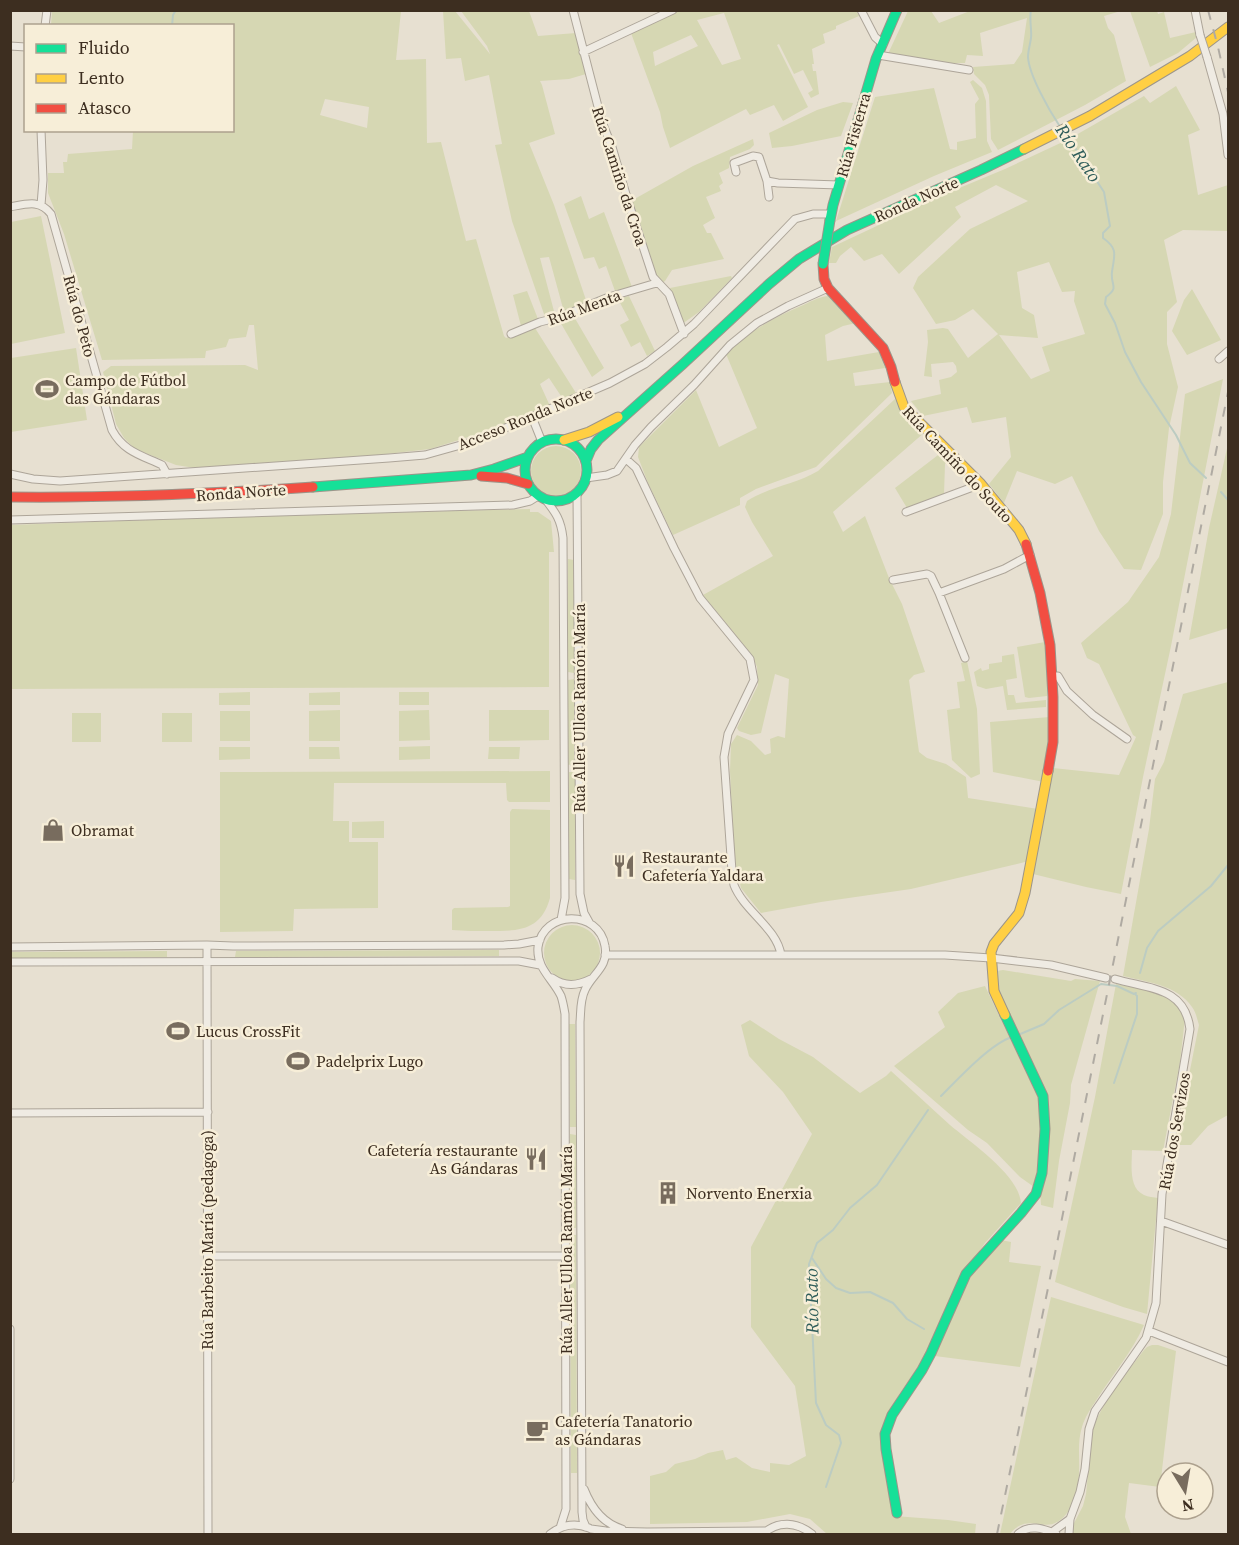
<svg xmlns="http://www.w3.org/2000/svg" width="1239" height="1545" viewBox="0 0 1239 1545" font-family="'Source Serif 4',serif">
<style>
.green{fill:#d6d7b3;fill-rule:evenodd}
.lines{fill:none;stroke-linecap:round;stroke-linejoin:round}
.stream{stroke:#bcccc2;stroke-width:2}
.street-casing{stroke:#ada599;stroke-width:9}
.fast-casing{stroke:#9c958a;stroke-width:11}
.slow-casing{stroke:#9c958a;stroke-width:11}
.jam-casing{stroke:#9c958a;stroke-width:11}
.street{stroke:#efebe3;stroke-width:7}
.fast{stroke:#16e098;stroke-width:9}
.slow{stroke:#ffcf43;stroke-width:9}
.jam{stroke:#f24e42;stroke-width:9}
.rail{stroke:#afaaa2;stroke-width:2;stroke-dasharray:10 10;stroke-linecap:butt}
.street-bridge-casing{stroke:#ada599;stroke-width:9;stroke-linecap:butt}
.fast-bridge-casing{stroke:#9c958a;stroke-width:11;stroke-linecap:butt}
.street-bridge{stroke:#efebe3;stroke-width:7}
.fast-bridge{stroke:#16e098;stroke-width:9}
.labels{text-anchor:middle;stroke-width:5;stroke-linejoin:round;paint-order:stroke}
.street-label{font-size:16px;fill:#3d2e20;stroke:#f7eed8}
.poi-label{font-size:16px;fill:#3d2e20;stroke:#f7eed8;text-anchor:start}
.water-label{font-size:18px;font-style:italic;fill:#2f5d5a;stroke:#f7eed8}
</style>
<rect width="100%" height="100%" fill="#e7e0d1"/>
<!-- green -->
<path class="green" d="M856,10L859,16L836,26V29L823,34L825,43L812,49L814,64H812L813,71H816L819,94L811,98L808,93L813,90L803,70L794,74L779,44L777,45L808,107L783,121L774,105L750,115L746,109L670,148L663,127L660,112L631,33L678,11ZM724,13L741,59L722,65L697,20ZM691,35L698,46L655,66L653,52Z
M52,11H401L396,60L426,59L427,143L441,142L466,241L476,239L504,336L506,338L535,328L576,393L563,399L549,378L540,384L550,406L491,430L430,449L369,456L195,468L176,465L135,449L124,438L116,424L103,372L111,366L245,365L258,370L254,325H249L246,337L229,339L226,347L206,351L205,358L102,360L64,234L48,193V173H64L63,162H67L68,154L132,149L133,131L232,130V26L51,25ZM325,99L369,107L367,128L320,115Z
M443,11H455L490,54L487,46L461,11H529L538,36L576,33L586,74L569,79L540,81L542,85L555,134L529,143L554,205L587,303L564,312L549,257L540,258L555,315L545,317L512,221L495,145L502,144L489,75L465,81L461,58L446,59Z
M908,11H931L939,23L970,11H1121L1104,16L1108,28L1114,35L1126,81L1085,105L998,150L991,139L989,95L985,85L974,74L973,67L1014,64L1022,52L1027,18L980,33L983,56L967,55L965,63H940L887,56Z
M1130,11H1157L1158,14L1164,12L1170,38L1196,32L1197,37L1178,53L1150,67Z
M973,80L982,88L986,101L987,141L992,152L934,176L836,221L875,97L934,88L950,149L957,150V142L976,138L975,104L979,99L970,82Z
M1176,86L1200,130L1188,135L1198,195L1228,185V231L1183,230L1164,240L1177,302L1167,312V344L1178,387L1169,428L1163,482V514L1141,570L1124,569L1099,531L1072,476L1055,484L1017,471L1004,503L989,484L1011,457L1006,417L972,423L967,407L923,416L911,401L941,394L939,380L951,377L957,372L956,366L953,362L931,364L932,377L924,376L928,342L927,330L943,328L948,329L968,358L998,334L973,309L955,320L936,324L913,288L918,277L970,229L1028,201L996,185L955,207L961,217L899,274L882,254L864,261L851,247L840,256L836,263H829L832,247L945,194L1005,169L1069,139L1144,96L1150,103ZM1049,262L1062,292L1075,291L1074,301L1085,334L1042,347L1050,371L1031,379L999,335L1038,338L1034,315L1022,308L1017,272Z
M843,102L853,103L841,136L792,146L772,148L769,133L817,110Z
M753,139L754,145L750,149L730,157L729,168L719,173L723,183L719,186L721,191L706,197L715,218L703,225L707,233H711L724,259L672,270L665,281L662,283L655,275L643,232L631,201L693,166Z
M581,196L589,219L604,212L632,287L615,291L606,266L599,269L594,257L584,259L564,204Z
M41,216L65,333L11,344V222Z
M731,276L732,278L699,312L682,324L675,307L670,288Z
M1192,289L1221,340L1187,355L1172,331L1184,300Z
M527,291L538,319L521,326L513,295Z
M629,296L655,351L647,356L640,342L631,347L620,325L629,320L618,299Z
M828,296L833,300L856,323L843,326L825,335L827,361L879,352L885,368L853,373L855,386L890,382L892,393L816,467L756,489L740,498V505L673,535L648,483L638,457L639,447L696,390L719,447L757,428L726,354C748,332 773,318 801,306C810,302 818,297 828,296Z
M573,315L604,368L592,377L559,320Z
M76,348L87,420L11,432V358Z
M1223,379L1171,646L1143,777L1121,894L1086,887L1033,874L1053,768L1119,775L1136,737L1133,735L1099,664L1087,658L1081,643L1128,602L1159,557L1171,514L1185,394Z
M895,399L905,413L925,432L833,512L843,532L865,516L889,578L902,604L925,672L914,675L909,680L919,752L927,758L946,764L966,777L968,798L1038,809L1028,862H1025L911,889L821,902L761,913L741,888L734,856L730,771L731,744L737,735L751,741L765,755L771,753L770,739L778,736L785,738L789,679L775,674L761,733L751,735L739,731L737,728L758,685L757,667L752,655L703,595L773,556L752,522L745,507L747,501C769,487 796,484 818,471Z
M1228,444V628L1189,640L1209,528Z
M531 471a25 25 0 1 1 50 0a25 25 0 1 1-50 0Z
M942,452L950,458L945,464L944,494L907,508L895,488Z
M530,509V512H538L551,521L554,552H549V687L11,689V525L259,516Z
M568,559L574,560V673L568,672Z
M1045,642L1047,670V696L1029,698L1025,697L1017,647Z
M1014,654L1017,678L1006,680L1008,695H1014L1016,703L1046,700V707L1007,710L1003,686L986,689L977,686L974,672L981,668L982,671L989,669V664L1002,662V656Z
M967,661L977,709L980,774L971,778L952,760L947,710L960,708L957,682L965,681L961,663Z
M574,679V764L568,765V680Z
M1228,682V1115L1208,1126L1191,1145H1175L1199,1025C1197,1019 1196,1012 1192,1007C1177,985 1147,982 1123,976L1149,829L1155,779L1164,762L1183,694Z
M250,692V705H219V693Z
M340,692V705H309V693Z
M399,692H429V705H399Z
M340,710V741H309V711Z
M429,710L430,740L399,741V711Z
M489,710H549V740L489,741Z
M220,711H250V741H220Z
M72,713H101V742H72Z
M162,713H192V742H162Z
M1050,717V747L1044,782L993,772L990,722Z
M430,746V759L399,760V747Z
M219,747H250V759L219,760Z
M309,747H339L340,759H309Z
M489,747H520L519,759H488Z
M550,771V802H509L507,800L506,783H334L333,821H349V842H378V908L294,909L293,931L220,932V772Z
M569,772H575V880L569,879Z
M512,809L550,810V898C541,931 518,931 490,931C477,931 464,931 452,930V910L454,908L508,907L510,906V812Z
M384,821V838H352V822Z
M544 953a28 28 0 1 1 56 0a28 28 0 1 1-56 0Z
M499,950V956L235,957L236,951Z
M167,951V957L10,958L11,952Z
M1003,970L1071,981L1075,979L1100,981L1071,1085L1070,1103L1059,1161L1053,1208L1041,1205L1040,1191L1047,1170L1049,1125L1046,1092L997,990V971Z
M1116,984C1133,987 1160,992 1173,1002C1178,1007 1182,1012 1185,1018L1180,1062L1163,1151L1132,1150C1132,1164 1128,1188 1144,1195C1148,1197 1154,1197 1158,1198L1147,1314L1123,1307L1055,1282L1095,1097Z
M985,986L1035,1091L1041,1098L1040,1168L1034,1187L1020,1177L987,1143L968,1130L894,1066L945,1027L938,1012L958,993Z
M750,1020L779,1039L813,1057L860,1093L886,1076L891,1071C911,1089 930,1107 950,1125C970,1142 1019,1175 1021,1203L985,1243L963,1275L922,1361L900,1393L882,1428L884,1468L894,1516L948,1520L976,1524L975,1534H827L810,1519L790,1514L747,1522L650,1524V1476L666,1472L675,1464L695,1459L708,1453L723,1450L726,1460L736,1457L752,1468L770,1472V1463L789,1465L806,1456L795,1386L751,1327V1247L812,1134L783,1092L749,1056L741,1025Z
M569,1024H575L576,1127H570Z
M570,1134L576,1135V1228H570Z
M570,1235H576L577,1473H571Z
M1001,1240L1011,1242L1009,1262L1041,1266L1020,1367L935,1356L949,1317L968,1278Z
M1051,1297L1144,1325C1132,1352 1113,1374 1097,1399C1091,1408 1085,1417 1082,1427C1077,1443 1080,1458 1079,1474C1079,1481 1077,1489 1075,1496C1073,1502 1071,1509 1067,1513C1065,1516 1060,1521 1057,1522C1043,1531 1026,1513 1010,1534H1000Z
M1152,1345H1158L1176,1351L1160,1487L1129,1483L1125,1517L1131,1534H1073V1525L1083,1506L1086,1494L1092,1432C1102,1401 1125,1375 1144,1350L1147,1347Z"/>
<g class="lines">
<!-- stream -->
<path class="stream" d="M1031,10C1029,20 1032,29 1031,38C1030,45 1028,51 1028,57C1029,75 1049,110 1059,125
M172,26L173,15L176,10
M1066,134L1104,192L1110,226L1103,233V238C1119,249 1114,256 1112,272C1110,285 1120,287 1106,297L1105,304L1115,323L1125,352L1141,382L1176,435L1190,463L1206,478
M1221,492L1228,500
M1140,973L1147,948L1158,931L1211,886L1228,865
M1018,1035L1044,1024L1059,1010L1101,984L1117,986L1134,994L1136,993
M1114,1083L1137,1014V996L1136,995
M941,1096C958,1079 990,1044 1012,1037
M812,1258L826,1279L836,1288L850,1293L870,1292L893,1303L907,1319L924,1329
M826,1487L841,1443L839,1435L826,1425L816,1403L809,1264L817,1243L833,1230L850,1208L877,1185L928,1110"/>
<!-- street casing -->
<g class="street-casing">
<path id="street" d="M573,10L602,122L612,147L628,201L653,277L669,294L684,334
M861,10L875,37L883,44
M1195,10L1200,35
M45,26L47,10
M10,46L26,47
M583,52L673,10
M878,55L969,70
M1207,57L1223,114L1228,155
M736,172L734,163L753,156L759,157L767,181L778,183L839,185
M767,181L769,197
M41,205L43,180L41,130
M10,207C26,204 40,199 51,214L112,430C124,452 141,455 162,465L167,474
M511,334L540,322L560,317L609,297L653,284L657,282
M1219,359L1228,351
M532,417L542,442
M626,459L636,468L674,548L700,598L750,659L754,680L728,734L724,757L732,871C733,875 733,881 734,885C744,911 777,928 781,955
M10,474L33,479L60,481L389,458L425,455L475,441L610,383L645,364L667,347L694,324L795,219L813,214H831
M586,478L607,475L617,471L635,445L651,427L694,385L730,345L757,323L788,306L828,288
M577,493L580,894L584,913L589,922
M545,499C556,513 561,520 563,538L565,898L561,920
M906,512L981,484
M10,520L513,505L530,501L538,496
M893,580L927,574L931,576L939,593
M965,658L939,593L1004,569L1030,555
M1053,676H1058L1067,691L1093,715L1127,739
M207,945L208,1534
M10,947L207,945L233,946L504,945L519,944L540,940
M605,955H945L991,958L1051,965L1106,978
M10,962L519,961L540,965
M552,978C565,987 577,986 591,979
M10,1113L208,1112
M1161,1221L1228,1245
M208,1256H566
M10,1329V1479
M1149,1331L1228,1362
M584,1489C591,1507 602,1523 622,1529
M560,1528L566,1509L565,1014C564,1008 563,1002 561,996C553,979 536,968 538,947C543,910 599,909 605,946C609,967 592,974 585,990C580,1000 581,1011 580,1022L582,1512L583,1520L586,1527
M591,1529L606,1531L647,1532L766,1531
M1052,1532L1070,1519
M550,1534C562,1525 574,1522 589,1528
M763,1534C778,1520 797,1522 812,1534
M1018,1534C1029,1524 1043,1528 1056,1534
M1069,1534L1070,1519L1080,1492L1085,1469L1089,1429L1095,1411L1146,1338L1156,1303L1162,1194L1190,1029C1185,987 1149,989 1115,979"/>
</g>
<!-- fast casing -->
<g class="fast-casing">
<path id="fast" d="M830,220L833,205L876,59L897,10
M525 470a31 31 0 1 1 62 0a31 31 0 1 1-62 0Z
M586,461L591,449L598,440L683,364L769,284L799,259L847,230L981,170L1024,149
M313,487L471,475L494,469L528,457
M897,1513L886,1449L885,1434L892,1415L922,1370L931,1353L966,1274L1021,1213L1036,1194L1042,1173L1045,1129L1043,1096L1005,1015"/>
</g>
<!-- slow casing -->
<g class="slow-casing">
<path id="slow" d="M1024,149L1090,116L1190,56L1228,27
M895,382L904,407L981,484L1019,530L1026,544
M564,440L589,432L618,417
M1005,1015L994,991L991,952L994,944L1019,913L1025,893L1048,771"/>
</g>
<!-- jam casing -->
<g class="jam-casing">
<path id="jam" d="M823,264L824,279L828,288L883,348L891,367L895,382
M481,476L507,478L528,484
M10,497C111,498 212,494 313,487
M1026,544L1040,593L1050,645L1053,697V742L1048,771"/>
</g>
<!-- street -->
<use href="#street" class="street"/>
<!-- fast -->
<use href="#fast" class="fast"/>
<!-- slow -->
<use href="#slow" class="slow"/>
<!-- jam -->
<use href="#jam" class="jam"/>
<!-- rail -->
<path class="rail" d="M1208,10L1218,47L1228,92
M997,1534L1047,1293L1228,392"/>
<!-- street-bridge casing -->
<g class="street-bridge-casing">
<path id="street-bridge" d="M1200,35L1207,57"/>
</g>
<!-- fast-bridge casing -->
<g class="fast-bridge-casing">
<path id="fast-bridge" d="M823,264L830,220"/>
</g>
<!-- street-bridge -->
<use href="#street-bridge" class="street-bridge"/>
<!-- fast-bridge -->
<use href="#fast-bridge" class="fast-bridge"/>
</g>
<!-- icons -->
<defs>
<g id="stadium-bare" transform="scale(1.8)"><path d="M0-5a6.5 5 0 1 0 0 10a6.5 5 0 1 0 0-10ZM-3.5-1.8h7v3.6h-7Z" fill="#786c5e" stroke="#f7eed8" stroke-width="2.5" paint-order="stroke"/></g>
<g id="shop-bare" transform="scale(1.8)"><path d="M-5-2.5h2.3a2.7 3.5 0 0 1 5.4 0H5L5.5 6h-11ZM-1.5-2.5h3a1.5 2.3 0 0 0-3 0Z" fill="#786c5e" stroke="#f7eed8" stroke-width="2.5" paint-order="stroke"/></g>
<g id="restaurant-bare" transform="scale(1.8)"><path d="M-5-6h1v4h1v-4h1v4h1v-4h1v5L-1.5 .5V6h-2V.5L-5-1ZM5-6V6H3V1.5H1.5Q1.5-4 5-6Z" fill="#786c5e" stroke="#f7eed8" stroke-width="2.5" paint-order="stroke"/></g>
<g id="building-bare" transform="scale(1.8)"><path d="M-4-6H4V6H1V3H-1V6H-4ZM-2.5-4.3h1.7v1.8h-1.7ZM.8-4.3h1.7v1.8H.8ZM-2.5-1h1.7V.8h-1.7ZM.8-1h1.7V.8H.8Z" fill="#786c5e" stroke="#f7eed8" stroke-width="2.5" paint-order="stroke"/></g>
<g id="cafe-bare" transform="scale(1.8)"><path d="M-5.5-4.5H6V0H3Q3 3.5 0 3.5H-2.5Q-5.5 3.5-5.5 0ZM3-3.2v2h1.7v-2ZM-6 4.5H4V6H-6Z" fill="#786c5e" stroke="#f7eed8" stroke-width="2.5" paint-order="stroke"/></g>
</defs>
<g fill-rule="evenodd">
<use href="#stadium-bare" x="47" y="389"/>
<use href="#shop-bare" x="53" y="830"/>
<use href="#restaurant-bare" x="624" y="866"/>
<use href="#stadium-bare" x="178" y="1031"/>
<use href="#stadium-bare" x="298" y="1061"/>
<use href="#restaurant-bare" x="536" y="1159"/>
<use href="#building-bare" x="668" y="1193"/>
<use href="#cafe-bare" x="537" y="1430"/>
</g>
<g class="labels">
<!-- street labels -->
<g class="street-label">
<text transform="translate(853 135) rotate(-74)" y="6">Rúa Fisterra</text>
<text transform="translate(620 176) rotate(72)" y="6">Rúa Camiño da Croa</text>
<text transform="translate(916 199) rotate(-24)" y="6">Ronda Norte</text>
<text transform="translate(584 307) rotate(-20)" y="6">Rúa Menta</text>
<text transform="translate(80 316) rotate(75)" y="6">Rúa do Peto</text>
<text transform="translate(525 418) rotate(-22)" y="6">Acceso Ronda Norte</text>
<text transform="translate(958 464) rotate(47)" y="6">Rúa Camiño do Souto</text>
<text transform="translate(241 492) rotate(-4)" y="6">Ronda Norte</text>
<text transform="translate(579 708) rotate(-90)" y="6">Rúa Aller Ulloa Ramón María</text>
<text transform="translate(1174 1131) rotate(-80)" y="6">Rúa dos Servizos</text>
<text transform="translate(207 1240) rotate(-90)" y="6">Rúa Barbeito María (pedagoga)</text>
<text transform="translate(566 1250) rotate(-90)" y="6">Rúa Aller Ulloa Ramón María</text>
</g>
<!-- poi labels -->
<g class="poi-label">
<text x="65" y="386">Campo de Fútbol<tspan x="65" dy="18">das Gándaras</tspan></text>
<text x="71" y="836">Obramat</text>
<text x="642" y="863">Restaurante<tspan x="642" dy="18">Cafetería Yaldara</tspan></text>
<text x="196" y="1037">Lucus CrossFit</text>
<text x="316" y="1067">Padelprix Lugo</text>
<text x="518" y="1156" text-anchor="end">Cafetería restaurante<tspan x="518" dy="18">As Gándaras</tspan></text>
<text x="686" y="1199">Norvento Enerxia</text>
<text x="555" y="1427">Cafetería Tanatorio<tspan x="555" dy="18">as Gándaras</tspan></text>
</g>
<!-- water labels -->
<g class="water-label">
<text transform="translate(1078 153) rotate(56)" y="6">Río Rato</text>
<text transform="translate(812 1301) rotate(-91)" y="6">Río Rato</text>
</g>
</g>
<!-- border -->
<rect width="1239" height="1545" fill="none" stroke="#3d2e20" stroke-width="24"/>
<!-- legend -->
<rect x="24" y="24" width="210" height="108" fill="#f7eed8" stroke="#ada18e" stroke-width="1.5"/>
<rect x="36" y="44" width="30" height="9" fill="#16e098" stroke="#ada18e" stroke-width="1.5"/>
<text x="78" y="54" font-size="18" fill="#3d2e20">Fluido</text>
<rect x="36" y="74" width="30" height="9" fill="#ffcf43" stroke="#ada18e" stroke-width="1.5"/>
<text x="78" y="84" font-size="18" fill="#3d2e20">Lento</text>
<rect x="36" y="104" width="30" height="9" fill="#f24e42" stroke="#ada18e" stroke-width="1.5"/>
<text x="78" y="114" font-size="18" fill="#3d2e20">Atasco</text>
<!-- north arrow -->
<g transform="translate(1185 1491) rotate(169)"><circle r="28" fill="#f7eed8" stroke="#ada18e" stroke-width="1.5"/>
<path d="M0-4.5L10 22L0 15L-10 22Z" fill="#786c5e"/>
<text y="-9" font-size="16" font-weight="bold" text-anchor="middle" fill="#3d2e20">N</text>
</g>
</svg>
